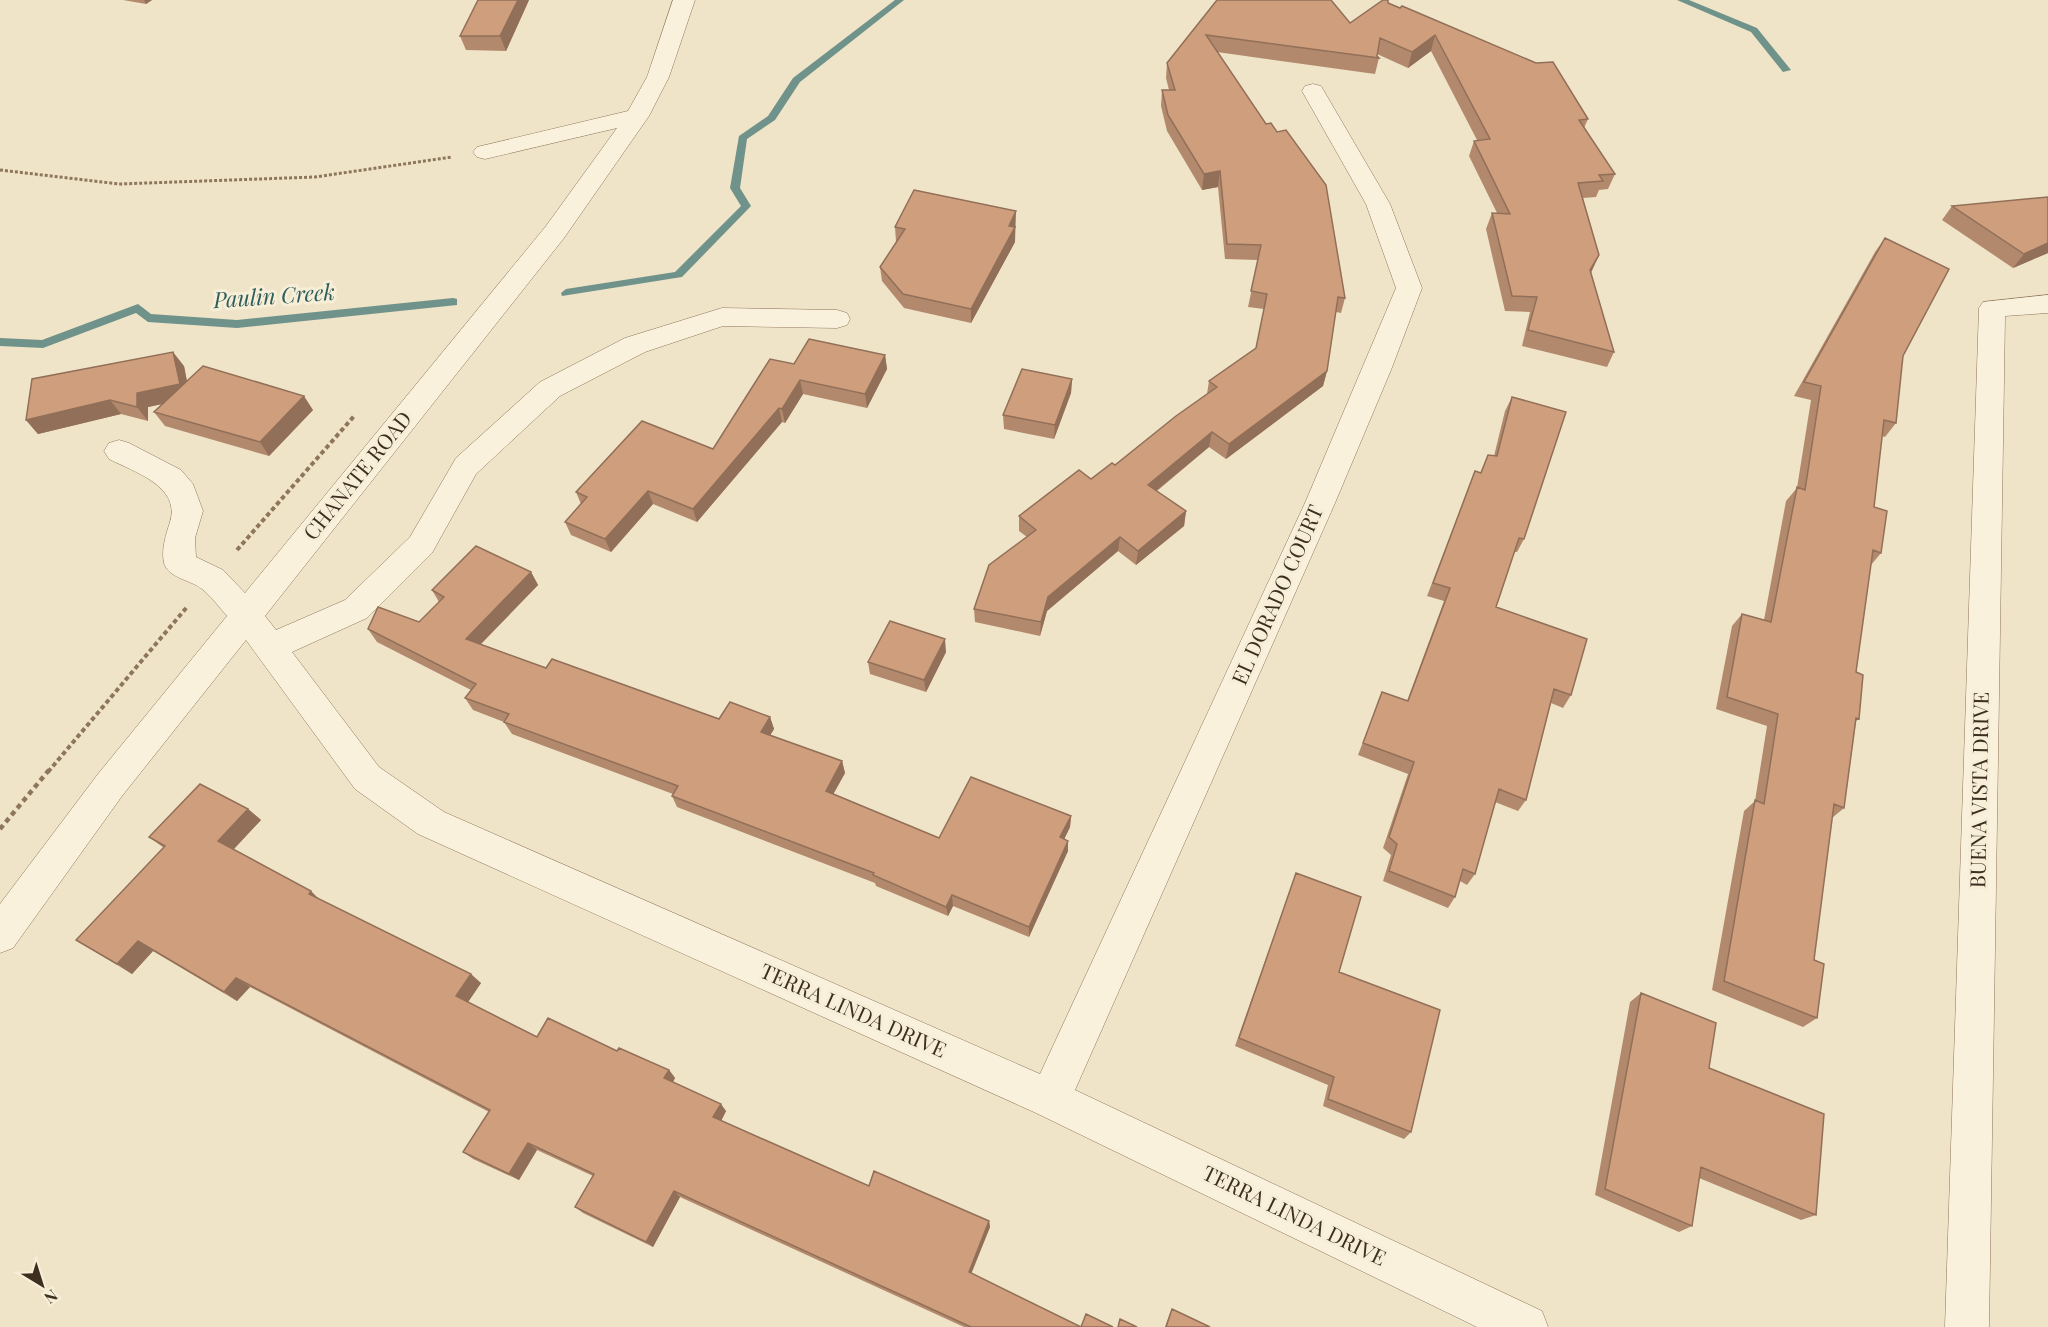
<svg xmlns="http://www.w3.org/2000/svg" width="2048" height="1327" viewBox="0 0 2048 1327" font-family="'Playfair Display',serif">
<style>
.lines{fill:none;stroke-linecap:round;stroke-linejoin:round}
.stream{fill:#6f938a;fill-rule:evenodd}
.minor-casing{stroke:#8d765c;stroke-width:1}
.path-far2{stroke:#8d765c;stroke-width:3;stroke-dasharray:3 2;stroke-linecap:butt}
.path-far1{stroke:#8d765c;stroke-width:4;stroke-dasharray:4.5 3;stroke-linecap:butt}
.path{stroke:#8d765c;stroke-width:4.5;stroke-dasharray:5 4;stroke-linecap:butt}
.minor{fill:#faf1dc;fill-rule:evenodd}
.wall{fill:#b2896c}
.shaded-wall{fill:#916f58}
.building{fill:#cf9f7d;stroke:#916f58;stroke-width:1.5}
.labels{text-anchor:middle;stroke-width:6;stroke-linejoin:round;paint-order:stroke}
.street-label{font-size:21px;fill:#3d2e20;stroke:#f7eed8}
.water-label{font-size:22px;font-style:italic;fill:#2f5d5a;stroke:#f7eed8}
</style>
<rect width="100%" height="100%" fill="#f0e4c8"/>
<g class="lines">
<!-- stream -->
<path class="stream" d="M895,0H904L800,82L775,120L747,139L740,188L751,206L682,277L562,296L561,293L566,289L675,272L741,206L730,188L739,136L768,116L793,78Z
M1677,0H1689L1757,28L1791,70L1783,72L1751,32Z
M453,298L457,299V305L237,328L148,322L136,313L43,348L0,346V338L42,340L138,304L151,314L237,320Z"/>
<!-- minor casing -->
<g class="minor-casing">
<path id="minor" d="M673,0H695L669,77L649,116L564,238L265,616L276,630L345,600L410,537L456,458L540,382L625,338L722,308L837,310L847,313L850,319L847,325L837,328L723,326L645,352L560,396L476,474L432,553L367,618L292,652L379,767L444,812L1040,1074L1305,503L1396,288L1366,204L1302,91L1305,86L1313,84L1321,86L1390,204L1422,288L1391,370L1335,503L1075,1090L1542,1311L1548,1327H1477L1036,1113L418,834L355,789L246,640L122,796L13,948L0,953V904L98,774L227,616C219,607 211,596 202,589C191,580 168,578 164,563C161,550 166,534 170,522C181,486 134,472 109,459L104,451L109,443L119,440L129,443L181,470L193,484L203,511L195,538L196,557L223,570L245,593L546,226L617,128L485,159L477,157L473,152L477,147L628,111L647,77Z
M2048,295V313L2005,316L1989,1327H1945L1979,308L1983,302Z"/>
</g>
<!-- path-far2 -->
<path class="path-far2" d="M0,170L119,184L315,177L452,157"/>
<!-- path-far1 -->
<path class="path-far1" d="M237,550L355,415
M48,772L187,607"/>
<!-- path -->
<path class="path" d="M0,829L49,770"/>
<!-- minor -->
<use href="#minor" class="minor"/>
</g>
<!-- wall -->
<path class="wall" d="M123,0H152L146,4Z
M529,0L506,51L466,50L460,36Z
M1217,0L1350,23L1388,3L1588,119L1584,128L1615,174L1608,189L1599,190L1596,197L1583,198L1599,255L1591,273L1614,352L1607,367L1522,346L1530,312L1505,311L1486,229L1492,213H1497L1469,156L1474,141L1477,140L1431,51L1408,68L1377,54V56L1379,58L1375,74L1217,52L1345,298L1341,313L1336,312L1327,371L1323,386L1226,459L1209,447L1157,491L1186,511L1184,526L1136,565L1118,551L1047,611L1040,636L975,622L974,609L1027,537L1019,531V516L1091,479L1115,465L1207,394L1209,381L1256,348L1264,309L1248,307L1258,260L1225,259L1218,187L1202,190L1167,131L1161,106L1162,90H1169L1166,78L1167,63Z
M2048,197V253L2013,268L1942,220L1952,206Z
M1016,226L1015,228V242L971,323L904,308L882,281L880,267L896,242L895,227Z
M1885,238L1903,356L1896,423L1885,437L1882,436L1874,507L1881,553L1871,565L1856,672L1859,719L1856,721L1844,808L1832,818L1814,960L1817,1018L1803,1027L1712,990L1744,811L1755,801L1767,726L1716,709L1732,626L1742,614L1764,620L1786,501L1797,488L1811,400L1794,396L1875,252Z
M885,355L887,369L867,408L803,394L785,423L782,422L697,522L653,504L611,552L571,535L565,522L581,504L576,492L713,449L794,364Z
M184,366L187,381L313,410L269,456L165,426L154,412L163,404L148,407V421L121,414L38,434L26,420Z
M1072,379L1071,393L1054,439L1004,429L1003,415Z
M1512,397L1524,539L1517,552H1514L1496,607L1571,695L1563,708L1551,703L1526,800L1518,811L1495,802L1475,874L1467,885L1460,881L1455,897L1448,908L1383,881L1391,855L1383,848L1408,774L1358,755L1382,692L1407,701L1444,601L1427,596L1475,471L1480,473L1488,455L1494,456L1505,411Z
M531,572L538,585L481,644L546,668L719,719L770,717L774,729L770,735L842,761L845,773L833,794L939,838L1071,816L1070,827L1064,839L1068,851L1029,937L953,906L948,916L876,886L875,883L677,807L672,796L673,794L512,734L504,722L473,710L465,698L471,690L377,642L368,629L419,622L439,602L432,590Z
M946,652L926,692L870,674L868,662Z
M248,809L261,820L233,850L320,900L481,983L468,1002L537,1037L617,1051L669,1070L675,1078L673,1082L726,1111L721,1121L869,1186L989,1221L990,1227L971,1273L1081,1327H964L680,1197L653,1247L583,1213L575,1207L593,1176L537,1150L519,1180L473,1159L463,1152L489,1112L250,987L237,1001L153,951L132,974L76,940L164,848L149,837Z
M1296,873L1411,1132L1404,1139L1323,1106L1328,1085L1235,1046Z
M1641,993L1709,1068L1816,1215L1801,1220L1699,1178L1692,1226L1679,1232L1595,1195L1630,1002Z
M1172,1309L1210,1327H1165L1170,1313Z"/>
<!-- shaded-wall -->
<path class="shaded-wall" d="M144,0H152L146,4Z
M518,0H529L506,51L500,36Z
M1435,35L1431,51L1408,68L1412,52Z
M1220,171L1218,187L1202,190L1204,174Z
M1016,211L1015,242L971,323V309Z
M2048,243V253L2013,268L2024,254Z
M1599,255L1592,270L1583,285L1590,270Z
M173,352L184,366L190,398L148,407V421L137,407V393Z
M885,355L887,369L867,408L865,394Z
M1327,371L1323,386L1226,459L1229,444Z
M1072,379L1071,393L1054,439L1055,425Z
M800,380L803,394L785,423L782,409Z
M304,396L313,410L269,456L260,442Z
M110,400L121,414L38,434L26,420Z
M779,408L782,422L697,522L693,509Z
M1212,432L1209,447L1146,499L1148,485Z
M648,491L653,504L611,552L605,539Z
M1186,511L1184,526L1136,565L1138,551Z
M1120,537L1118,551L1047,611L1040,636L1041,622L1048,597Z
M531,572L538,585L474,651L466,639Z
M945,639L946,652L926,692L924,680Z
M770,717L774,729L765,744L761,732Z
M842,761L845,773L829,802L826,791Z
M248,809L261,820L231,852L218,841Z
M1071,816L1070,827L1060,848V837Z
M1068,841V851L1029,937V927Z
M311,891L322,902L309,894Z
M952,895L953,906L948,916L946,907Z
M138,941L153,951L132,974L117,964Z
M471,974L481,983L466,1005L456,996Z
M236,978L250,987L237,1001L224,992Z
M669,1070L675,1078L671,1085L664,1078Z
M721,1104L726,1111L719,1125L713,1117Z
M528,1143L537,1150L519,1180L509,1174Z
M674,1191L680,1197L653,1247L646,1242Z
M989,1221L990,1227L970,1277L969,1272Z"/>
<!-- building -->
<path class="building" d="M478,0H518L500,36H460Z
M1217,0H1331L1350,23L1383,0H1388V3L1400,8L1402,6L1536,63L1553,62L1588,119L1579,120L1615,174L1599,175L1603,181L1578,183L1599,255L1590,270L1614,352L1528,330L1537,297L1512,296L1492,213L1510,214L1474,141L1490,139L1435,35L1412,52L1380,38L1377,56L1379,58L1206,35L1266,124L1271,123L1277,132L1286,130L1326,185L1345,298L1338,297L1327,371L1229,444L1212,432L1148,485L1186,511L1138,551L1120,537L1048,597L1041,622L974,609L989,565L1036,530L1019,516L1079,470L1091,479L1112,463L1115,465L1176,416L1217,387L1209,381L1256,348L1267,294L1251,291L1261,245L1227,244L1220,171L1204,174L1168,115L1162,90H1175L1167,63Z
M914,190L1016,211L1009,226L1015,227L971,309L903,294L880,267L905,229L895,227Z
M2048,197V243L2024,254L1952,206Z
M1885,238L1949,269L1903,356L1896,423L1884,420L1874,507L1887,511L1881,553L1873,550L1856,672L1863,675L1859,719L1856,718L1844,808L1834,804L1814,960L1824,964L1817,1018L1724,981L1755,800L1764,804L1778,714L1727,697L1742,614L1771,622L1797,487L1805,490L1821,386L1804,382Z
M809,339L885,355L865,394L800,380L782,409L779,408L693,509L648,491L605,539L565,522L587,497L576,492L642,421L713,449L770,359L794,364Z
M173,352L180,384L137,393V407L110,400L26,420L32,379Z
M203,366L304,396L260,442L154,412Z
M1022,369L1072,379L1055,425L1003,415Z
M1512,397L1566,412L1524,539L1519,538L1496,607L1587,639L1571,695L1554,689L1526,800L1499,789L1475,874L1463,869L1455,897L1389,871L1397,844L1389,837L1414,762L1363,743L1382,692L1408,701L1450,588L1433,583L1475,471L1481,473L1488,455L1497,456Z
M476,546L531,572L466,639L546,668L552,659L719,719L730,702L770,717L761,732L842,761L826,791L939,838L971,777L1071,816L1060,837L1068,841L1029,927L952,895L946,907L873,875L874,873L672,796L678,786L504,722L509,714L465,698L476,684L368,629L378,607L419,622L444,597L432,590Z
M890,621L945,639L924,680L868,662Z
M200,784L248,809L218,841L311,891L309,894L471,974L456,996L537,1037L548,1018L617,1051L619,1048L669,1070L664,1078L721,1104L713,1117L869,1186L874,1171L989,1221L969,1272L1081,1327H971L674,1191L646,1242L575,1207L594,1174L528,1143L509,1174L463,1152L490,1110L236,978L224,992L138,941L117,964L76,940L165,846L149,837Z
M1296,873L1361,897L1339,972L1440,1010L1411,1132L1328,1099L1334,1077L1239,1038Z
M1641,993L1716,1023L1709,1068L1824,1114L1816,1215L1701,1167L1692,1226L1605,1189Z
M1172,1309L1210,1327H1166Z
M1086,1314L1113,1327H1081Z
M1120,1319L1137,1327H1118Z"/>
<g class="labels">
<!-- street labels -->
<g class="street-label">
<text transform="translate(358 476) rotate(-51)" y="7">CHANATE ROAD</text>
<text transform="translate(1278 595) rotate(-66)" y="7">EL DORADO COURT</text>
<text transform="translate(1980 790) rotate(-89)" y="7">BUENA VISTA DRIVE</text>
<text transform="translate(853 1011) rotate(24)" y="7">TERRA LINDA DRIVE</text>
<text transform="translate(1294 1216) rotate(26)" y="7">TERRA LINDA DRIVE</text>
</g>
<!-- water labels -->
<g class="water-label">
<text transform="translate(274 296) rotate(-4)" y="8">Paulin Creek</text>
</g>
</g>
<!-- north arrow -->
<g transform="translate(42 1285) rotate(142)" stroke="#f7eed8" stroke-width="4.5" paint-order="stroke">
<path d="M0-4.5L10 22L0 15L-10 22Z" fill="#3d2e20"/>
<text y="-9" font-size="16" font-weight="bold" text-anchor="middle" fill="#3d2e20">N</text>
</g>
</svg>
